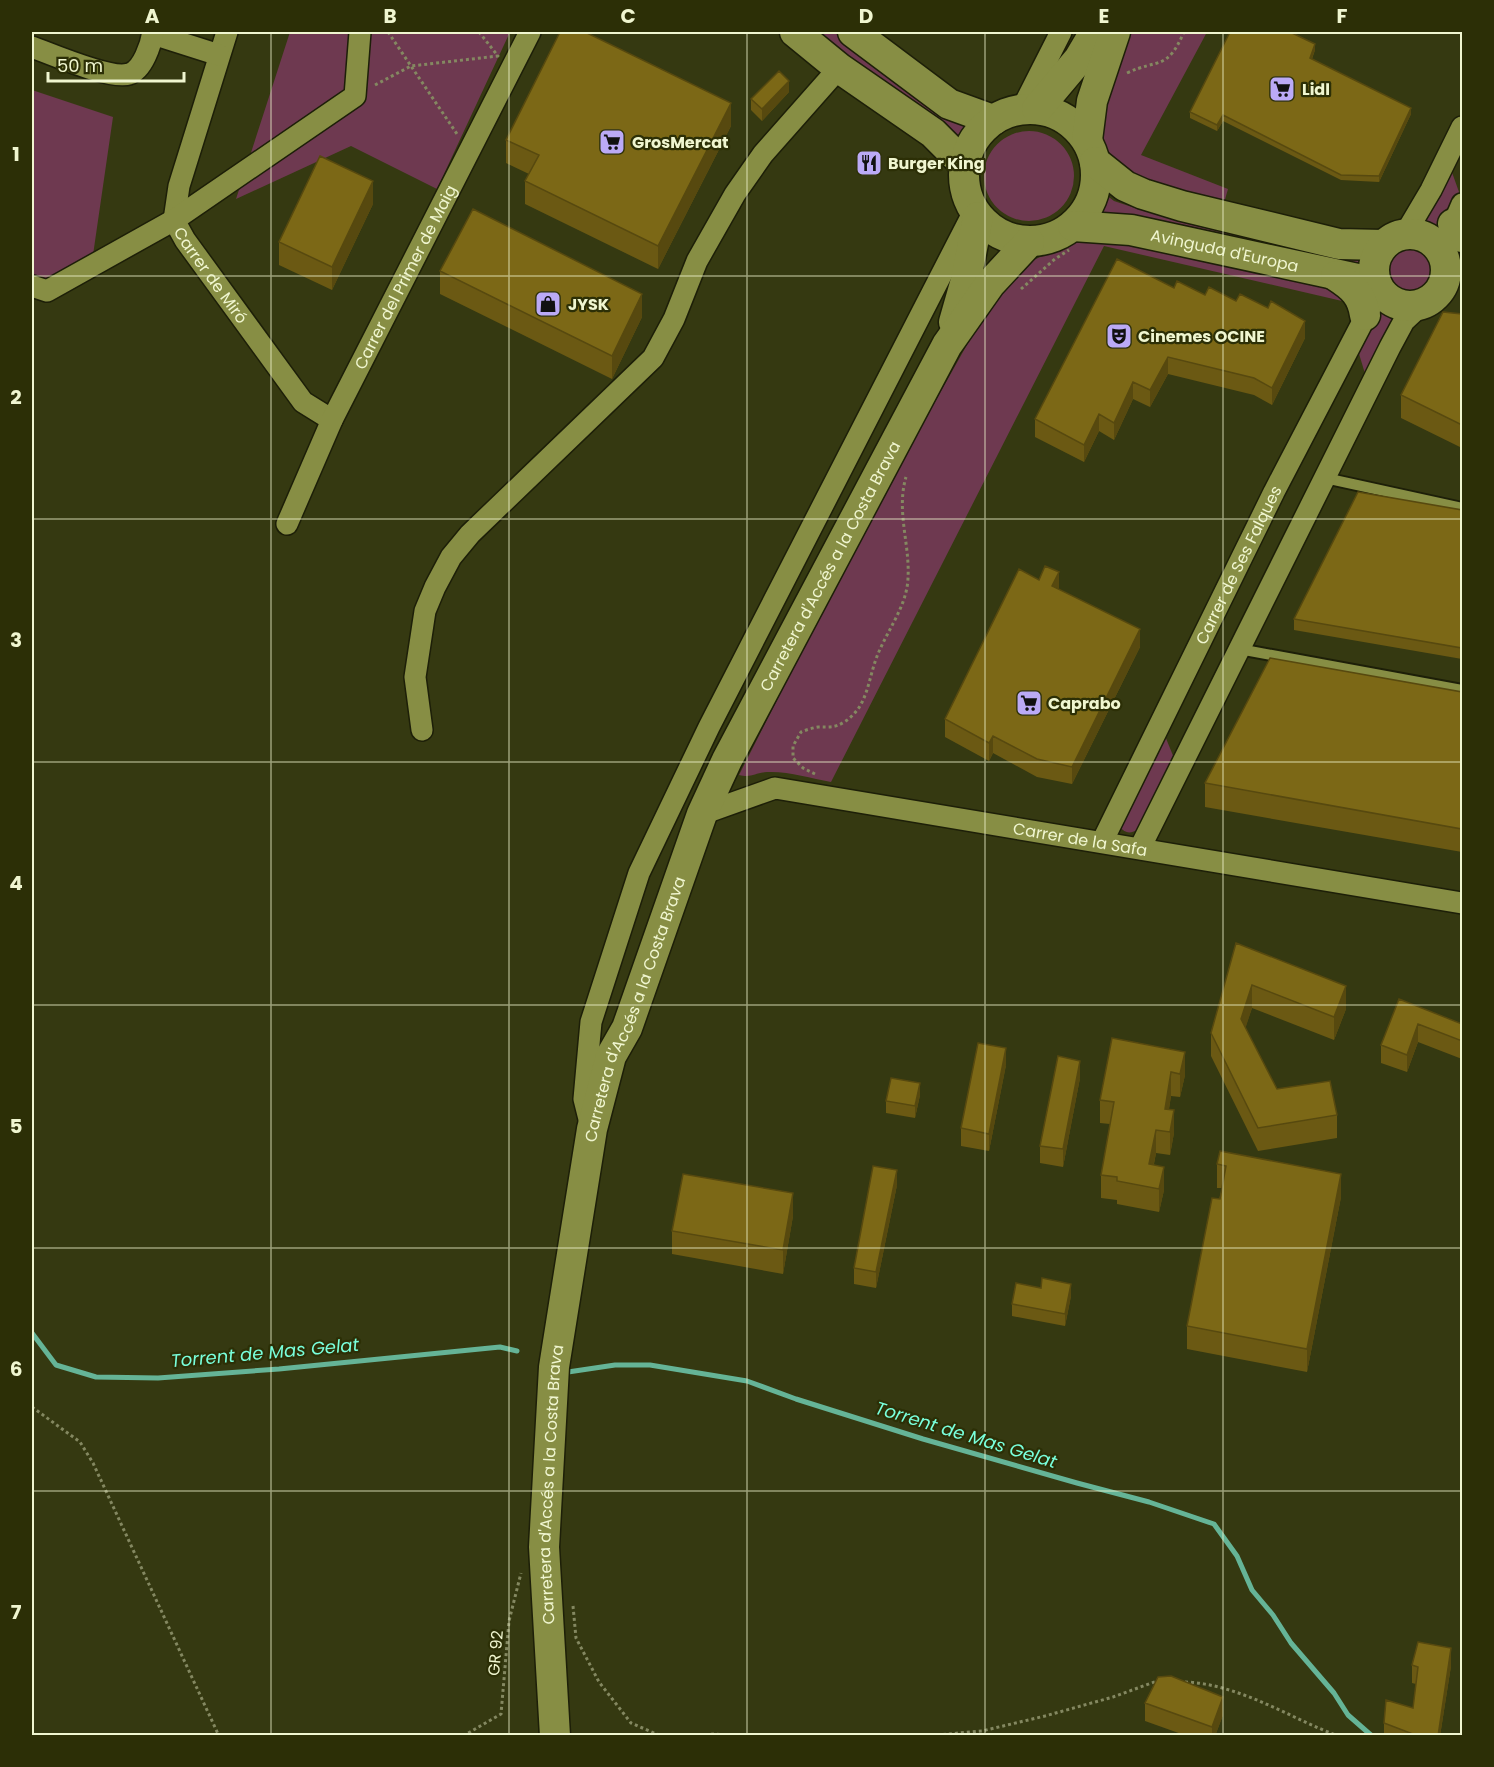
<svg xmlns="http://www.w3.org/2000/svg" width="1494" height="1767" viewBox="0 0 1494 1767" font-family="Poppins,sans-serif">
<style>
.green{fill:#6e3950}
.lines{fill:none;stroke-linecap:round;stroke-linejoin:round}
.stream{stroke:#65b497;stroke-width:5}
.lane-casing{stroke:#1d1f08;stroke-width:14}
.street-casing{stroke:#1d1f08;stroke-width:24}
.secondary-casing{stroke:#1d1f08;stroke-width:33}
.path{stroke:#848861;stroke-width:3;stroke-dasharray:3 3;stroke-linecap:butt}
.lane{stroke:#878e44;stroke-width:10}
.street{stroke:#878e44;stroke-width:21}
.secondary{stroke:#878e44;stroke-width:30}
.wall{fill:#6b5913}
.shaded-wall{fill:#57490f}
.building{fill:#7c6816;stroke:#57490f;stroke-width:1.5}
.grid{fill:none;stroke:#f0f6d0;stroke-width:1.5;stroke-opacity:0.55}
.labels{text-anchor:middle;stroke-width:4.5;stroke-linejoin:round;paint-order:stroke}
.poi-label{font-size:16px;font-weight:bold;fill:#f0f6d0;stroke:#2c2f06;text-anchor:start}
.street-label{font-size:16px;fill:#f0f6d0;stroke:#2c2f06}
.water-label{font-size:18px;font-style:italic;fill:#79ffdc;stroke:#2c2f06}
.neatline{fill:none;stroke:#f0f6d0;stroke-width:2}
.grid-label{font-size:20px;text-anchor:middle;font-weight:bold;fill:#f0f6d0}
</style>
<rect width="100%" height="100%" fill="#353911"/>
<!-- green -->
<path class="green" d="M290,32H510L437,189L351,146L236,199Z
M814,32H839L969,120L957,138L910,106Z
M1128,32H1207L1141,155L1228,189L1224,203L1157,183L1125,171L1104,149L1098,128Z
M32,90L113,117L93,255L32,289Z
M984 176a45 45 0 1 1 90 0a45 45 0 1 1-90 0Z
M1449,164L1459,192L1440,237L1430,228L1416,223Z
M1105,194L1114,201L1141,210L1337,253L1368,255L1365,274L1094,222L1102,207Z
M1084,232L1336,283L1342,301L1104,246L831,782C810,778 788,771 767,772C755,773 752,778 739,775L868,521L1000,286L1020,266L1056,250Z
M1385 271a24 24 0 1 1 48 0a24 24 0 1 1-48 0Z
M1379,298L1390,305L1403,308L1366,377L1357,347Z
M1163,731L1174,758L1139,829C1130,834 1126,834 1119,826Z"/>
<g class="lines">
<!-- stream -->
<path class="stream" d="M32,1333L56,1365L96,1377L158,1378L279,1369L500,1347L517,1351
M568,1372L615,1365H650L747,1381L796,1399L923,1439L1077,1483L1149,1502L1214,1524L1237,1556L1252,1590L1273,1615L1291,1643L1334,1693L1348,1715L1372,1736"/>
<!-- lane casing -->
<g class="lane-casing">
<path id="lane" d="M1325,478L1462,508
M1239,649L1462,690"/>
</g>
<!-- street casing -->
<g class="street-casing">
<g id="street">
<path id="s1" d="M227,32L179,186L174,220L185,240L303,402L332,420"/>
<path d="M153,34L219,55"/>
<path d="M32,47C51,54 111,80 129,74C143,70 151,44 153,32"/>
<path d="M1022,109L1061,32"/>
<path d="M1405,234L1431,190L1462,127"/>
<path d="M1442,251L1462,204"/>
<path d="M32,286L47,291L174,220L355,96L360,32"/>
<path id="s2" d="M287,524L332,420L530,32"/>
<path d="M422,730L415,677L425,611L435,587L451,557L470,534L653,358L674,319L697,261L735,194L763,154L839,68"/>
<path id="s3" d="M702,814L775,788L1462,903"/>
<path id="s4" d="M1102,842L1274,492L1372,304"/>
<path d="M1140,848L1390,347L1404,321L1420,306"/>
<path d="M591,1127L584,1099L591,1022L639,873L709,727L971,217"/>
</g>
</g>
<!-- secondary casing -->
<g class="secondary-casing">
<g id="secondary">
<path d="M795,32L839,68L933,133L964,164"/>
<path d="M853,32L949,104L993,120"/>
<circle cx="1030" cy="175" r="66"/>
<path d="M1037,109L1079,59L1095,32"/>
<path d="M1087,140L1092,101L1115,32"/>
<path d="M1095,162L1125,186L1143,194L1182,206L1339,244L1383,245"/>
<path d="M1453,224L1462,237"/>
<path id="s5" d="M1073,226L1131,230L1376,283"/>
<circle cx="1410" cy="270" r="36"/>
<path d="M1336,276C1353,287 1362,295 1365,315"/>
<path d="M954,322L966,280L978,217"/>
<path id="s6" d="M555,1736L544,1547L554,1367L592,1129L611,1056L627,1028L702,814L727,760L947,345L990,284L1029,242"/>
</g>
</g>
<!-- path -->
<path class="path" d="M388,32L457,134
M1127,73C1159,58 1167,71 1184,32
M375,85L411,66L498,56L479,32
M1021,289L1055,259L1069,250
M815,774L803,768L793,758V746L801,732C806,730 812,728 818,727C829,727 835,728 844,722C850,719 857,711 860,706C868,692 870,677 875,662C884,634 907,608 908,578C910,544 896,511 906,477
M32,1407L80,1442L93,1463L219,1736
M573,1606L576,1638L599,1682L631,1723L661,1736
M1185,1682C1239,1684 1288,1717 1338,1736
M463,1736L501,1714L509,1621L521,1573
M687,1736L715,1734L740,1736
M843,1736H869
M925,1736L982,1731L1045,1716L1113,1697L1157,1681"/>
<!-- lane -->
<use href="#lane" class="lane"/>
<!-- street -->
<use href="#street" class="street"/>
<!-- secondary -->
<use href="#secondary" class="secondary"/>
</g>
<!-- wall -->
<path class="wall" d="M1315,50L1312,59L1411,114L1379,182L1341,180L1223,121L1217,131L1190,118V112Z
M789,92L762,121L751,110V99Z
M731,126L658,269L525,204V181L529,174L506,163V140Z
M373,204L332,290L279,265V242Z
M440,271L642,317L612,379L440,294Z
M1174,288L1205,295L1305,338L1272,405L1254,395L1168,374L1150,407L1133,399L1114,440L1099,431L1084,462L1035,437V419Z
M1462,314V448L1401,418V395Z
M1462,510V659L1294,630V619Z
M1039,580L1059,589L1140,647L1072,784L1037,777L993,753L989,761L945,737V719Z
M1462,692V852L1205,807V783Z
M1236,943L1346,1009L1334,1040L1252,1008L1245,1028L1277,1089L1337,1115V1138L1258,1151L1211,1056V1033Z
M1399,999L1462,1024V1059L1418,1042L1407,1072L1381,1063V1045Z
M1112,1038L1185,1075L1180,1097L1171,1096L1169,1109L1174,1133L1170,1155L1156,1153L1154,1164L1164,1190L1159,1212L1117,1204V1200L1101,1198V1175L1110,1124L1100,1123V1100Z
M1006,1065L989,1151L961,1146V1128Z
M1080,1078L1063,1167L1040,1163V1146Z
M920,1095L915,1118L886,1113V1101Z
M1220,1151L1341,1197L1307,1372L1187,1349V1326L1222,1188H1217V1164Z
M897,1185L876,1288L854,1284V1268Z
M793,1216L783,1274L672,1254V1231Z
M1041,1288L1071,1296L1065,1326L1012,1316V1304Z
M1412,1665L1451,1666L1440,1736H1384V1723L1413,1708L1416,1684L1412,1683Z
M1145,1703L1223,1715L1215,1736H1187L1145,1721Z"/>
<!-- shaded-wall -->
<path class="shaded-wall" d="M1315,44V50L1310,64V58Z
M789,81V92L762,121V109Z
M731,103V126L658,269V246Z
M1411,108V114L1379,182V176Z
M1223,115V121L1217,131V125Z
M373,181V204L332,290V267Z
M642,294V317L612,379V356Z
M1305,321V338L1272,405V388Z
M1168,357V374L1150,407V390Z
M1133,382V399L1114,440V423Z
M1099,414V431L1084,462V445Z
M1059,572V589L1052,586Z
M1140,629V647L1072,784V767Z
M993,736V753L989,761V743Z
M1252,985V1008L1241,1042V1019Z
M1346,986V1009L1334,1040V1017Z
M1418,1024V1042L1407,1072V1055Z
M1006,1048V1065L989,1151V1134Z
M1185,1052V1075L1180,1097V1074Z
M1080,1061V1078L1063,1167V1149Z
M1171,1072V1096L1165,1132V1109Z
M920,1083V1095L915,1118V1106Z
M1174,1110V1133L1170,1155V1132Z
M1156,1130V1153L1149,1187V1164Z
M1164,1167V1190L1159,1212V1189Z
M897,1170V1185L876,1288V1272Z
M1341,1174V1197L1307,1372V1349Z
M793,1193V1216L783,1274V1250Z
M1071,1284V1296L1065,1326V1314Z
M1451,1648V1666L1440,1736H1438Z
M1223,1697V1715L1215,1736H1212V1727Z"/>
<!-- building -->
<path class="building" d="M560,32H585L731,103L658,246L525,181L539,155L506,140Z
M1230,32H1290L1315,44L1310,58L1411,108L1379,176L1341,175L1223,115L1217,125L1190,112Z
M779,71L789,81L762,109L751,99Z
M320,156L373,181L332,267L279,242Z
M473,209L642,294L612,356L440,271Z
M1117,259L1174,288L1177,281L1205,295L1209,287L1236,301L1240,294L1268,308L1271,301L1305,321L1272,388L1254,378L1168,357L1150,390L1133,382L1114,423L1099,414L1084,445L1035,419Z
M1443,312L1462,314V425L1401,395Z
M1358,492L1462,510V648L1294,619Z
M1045,566L1059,572L1052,586L1140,629L1072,767L1037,759L993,736L989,743L945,719L1019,569L1039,580Z
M1270,658L1462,692V829L1205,783Z
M1236,943L1346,986L1334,1017L1252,985L1241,1019L1277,1089L1330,1081L1337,1115L1258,1128L1211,1033Z
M1399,999L1462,1024V1041L1418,1024L1407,1055L1381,1045Z
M1112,1038L1185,1052L1180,1074L1171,1072L1165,1109L1174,1110L1170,1132L1156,1130L1149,1164L1164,1167L1159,1189L1117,1181V1177L1101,1175L1114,1102L1100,1100Z
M978,1043L1006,1048L989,1134L961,1128Z
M1058,1056L1080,1061L1063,1149L1040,1146Z
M891,1078L920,1083L915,1106L886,1101Z
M1220,1151L1341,1174L1307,1349L1187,1326L1212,1198L1220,1199L1226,1166L1217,1164Z
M873,1166L897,1170L876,1272L854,1268Z
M683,1174L793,1193L783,1250L672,1231Z
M1042,1278L1071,1284L1065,1314L1012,1304L1016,1283L1041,1288Z
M1418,1642L1451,1648L1438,1736H1418L1384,1723L1386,1700L1413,1708L1418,1667L1412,1665Z
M1171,1676L1223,1697L1212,1727L1145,1703L1158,1677Z"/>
<!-- grid -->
<path class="grid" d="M271,32V1736M509,32V1736M747,32V1736M985,32V1736M1223,32V1736M32,276H1462M32,519H1462M32,762H1462M32,1005H1462M32,1248H1462M32,1491H1462"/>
<!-- icons -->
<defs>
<g id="supermarket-square" transform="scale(1.35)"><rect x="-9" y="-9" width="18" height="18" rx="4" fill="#bbaaf6" stroke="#2c2f06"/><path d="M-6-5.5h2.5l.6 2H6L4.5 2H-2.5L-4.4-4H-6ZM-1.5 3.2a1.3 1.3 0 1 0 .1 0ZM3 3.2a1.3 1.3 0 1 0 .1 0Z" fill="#111"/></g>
<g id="restaurant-square" transform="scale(1.35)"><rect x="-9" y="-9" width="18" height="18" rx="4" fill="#bbaaf6" stroke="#2c2f06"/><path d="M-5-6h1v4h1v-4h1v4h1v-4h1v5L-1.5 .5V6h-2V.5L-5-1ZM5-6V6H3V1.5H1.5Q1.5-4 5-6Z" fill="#111"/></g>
<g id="shop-square" transform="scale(1.35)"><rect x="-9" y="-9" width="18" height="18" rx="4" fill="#bbaaf6" stroke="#2c2f06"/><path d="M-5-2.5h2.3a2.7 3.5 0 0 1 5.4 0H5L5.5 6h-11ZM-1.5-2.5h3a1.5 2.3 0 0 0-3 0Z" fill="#111"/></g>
<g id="theatre-square" transform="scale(1.35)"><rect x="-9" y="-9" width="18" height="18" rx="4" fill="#bbaaf6" stroke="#2c2f06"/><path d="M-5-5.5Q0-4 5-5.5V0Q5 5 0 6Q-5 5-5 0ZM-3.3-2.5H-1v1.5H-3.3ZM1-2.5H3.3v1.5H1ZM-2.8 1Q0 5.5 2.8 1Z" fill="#111"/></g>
</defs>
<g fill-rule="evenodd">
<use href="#supermarket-square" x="1282" y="89"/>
<use href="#supermarket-square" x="612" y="142"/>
<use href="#restaurant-square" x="869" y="163"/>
<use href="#shop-square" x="548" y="304"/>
<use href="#theatre-square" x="1119" y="336"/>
<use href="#supermarket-square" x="1029" y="703"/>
</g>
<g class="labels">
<!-- poi labels -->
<g class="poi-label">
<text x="1302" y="95">Lidl</text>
<text x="632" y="148">GrosMercat</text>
<text x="888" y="169">Burger King</text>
<text x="568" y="310">JYSK</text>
<text x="1138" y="342">Cinemes OCINE</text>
<text x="1048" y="709">Caprabo</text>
</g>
<!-- street labels -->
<g class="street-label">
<text dy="6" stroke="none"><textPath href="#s5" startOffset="154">Avinguda d'Europa</textPath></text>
<text dy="6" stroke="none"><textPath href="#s1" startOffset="262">Carrer de Miró</textPath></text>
<text dy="6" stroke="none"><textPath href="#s2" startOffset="274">Carrer del Primer de Maig</textPath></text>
<text dy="6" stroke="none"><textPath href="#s4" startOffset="309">Carrer de Ses Falques</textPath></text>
<text dy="6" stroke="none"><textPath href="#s6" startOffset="1224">Carretera d'Accés a la Costa Brava</textPath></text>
<text dy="6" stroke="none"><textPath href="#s3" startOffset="387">Carrer de la Safa</textPath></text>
<text dy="6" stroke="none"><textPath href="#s6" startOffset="738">Carretera d'Accés a la Costa Brava</textPath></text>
<text dy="6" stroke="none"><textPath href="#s6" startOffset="252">Carretera d'Accés a la Costa Brava</textPath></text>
<text transform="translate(495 1653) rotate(-85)" y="6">GR 92</text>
</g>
<!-- water labels -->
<g class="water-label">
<text transform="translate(265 1353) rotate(-5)" y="6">Torrent de Mas Gelat</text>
<text transform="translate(966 1435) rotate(17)" y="6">Torrent de Mas Gelat</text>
</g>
</g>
<!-- border -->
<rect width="1494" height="1767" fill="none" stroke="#2c2f06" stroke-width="66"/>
<!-- scale -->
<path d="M48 72v9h136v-9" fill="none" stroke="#f0f6d0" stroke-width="3"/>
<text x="57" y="72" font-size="18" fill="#f0f6d0" stroke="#2c2f06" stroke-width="4.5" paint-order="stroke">50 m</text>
<rect x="33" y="33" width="1428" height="1701" class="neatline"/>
<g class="grid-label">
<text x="152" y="23">A</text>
<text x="390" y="23">B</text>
<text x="628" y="23">C</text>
<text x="866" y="23">D</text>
<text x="1104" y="23">E</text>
<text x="1342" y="23">F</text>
<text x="16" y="161">1</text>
<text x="16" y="404">2</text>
<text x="16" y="647">3</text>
<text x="16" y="890">4</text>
<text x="16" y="1133">5</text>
<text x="16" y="1376">6</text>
<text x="16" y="1619">7</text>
</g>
</svg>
